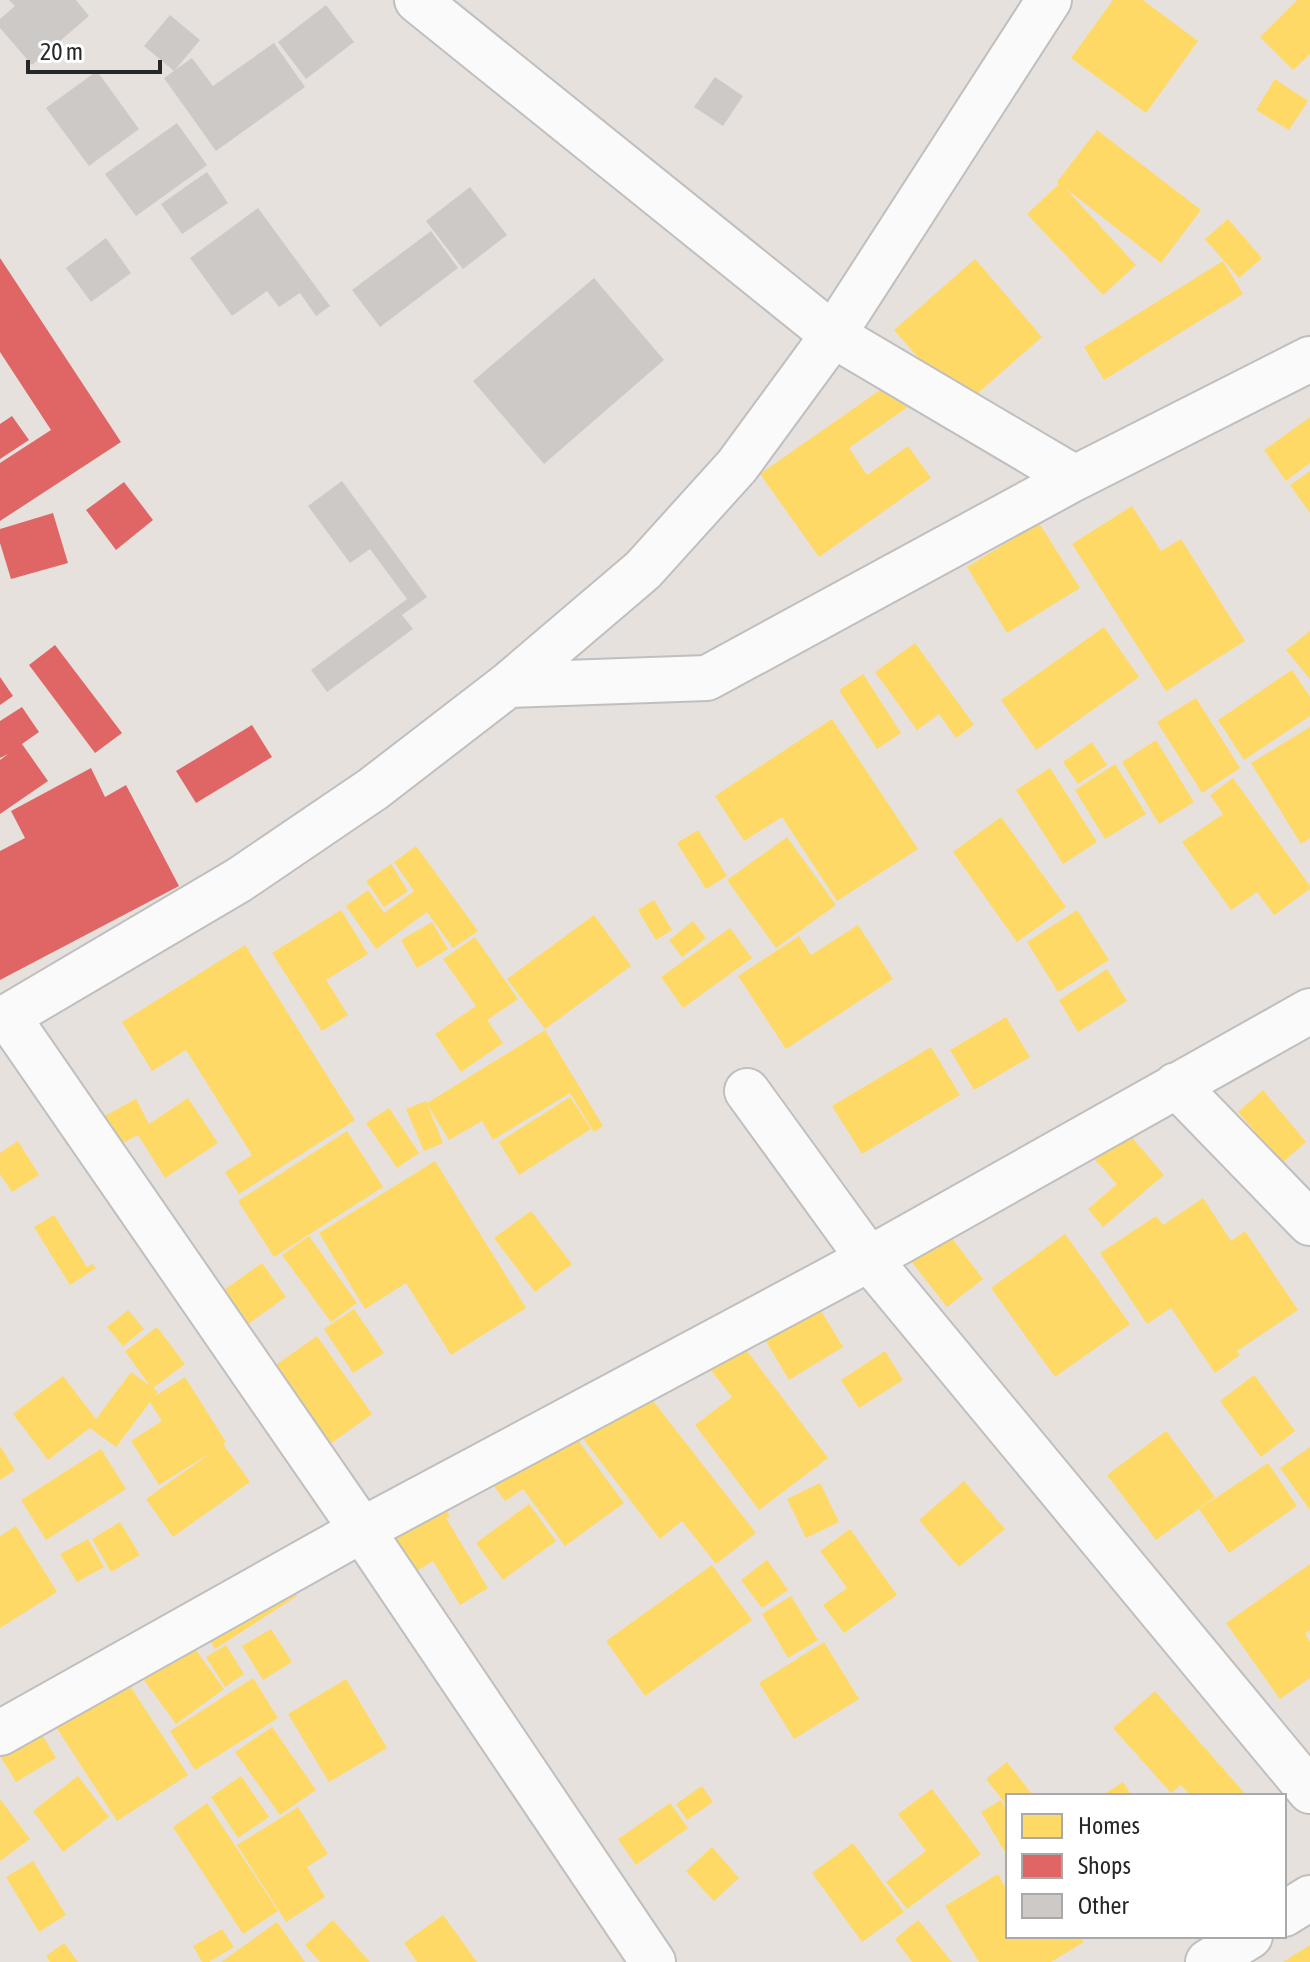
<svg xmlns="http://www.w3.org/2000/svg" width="1310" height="1962" viewBox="0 0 1310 1962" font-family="'Asap Condensed',sans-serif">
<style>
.homes{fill:#ffd966}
.shops{fill:#e06666}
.building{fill:#ccc9c6}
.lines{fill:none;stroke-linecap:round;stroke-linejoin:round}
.street-casing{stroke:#bfbfbf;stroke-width:48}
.street{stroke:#fbfafa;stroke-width:44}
</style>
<rect width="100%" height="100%" fill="#e6e1dd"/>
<!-- homes -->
<path class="homes" d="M1113,0H1143L1198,41L1146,113L1071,58Z
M1297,0H1310V54L1293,70L1260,37Z
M1275,79L1308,101L1289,130L1256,110Z
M1097,130L1201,210L1161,263L1065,188L1136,265L1103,295L1027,214L1059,184L1057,182Z
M1228,219L1262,258L1239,278L1205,239Z
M975,259L1042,337L962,407L894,330Z
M1223,261L1243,294L1104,380L1084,347Z
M903,374L919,399L849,448L867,475L908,446L931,478L819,557L760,474Z
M1310,417V463L1286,481L1264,450Z
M1310,471V513L1290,485Z
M1132,506L1161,551L1181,539L1245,641L1166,691L1072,544Z
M1039,523L1080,588L1007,633L967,567Z
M1104,627L1139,677L1036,750L1001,700Z
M1310,631V679L1286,650Z
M915,643L974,725L956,738L939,714L917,730L875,672Z
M1292,670L1310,697V716L1244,760L1218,720Z
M863,674L901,733L877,749L839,690Z
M1196,698L1240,768L1202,793L1157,722Z
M832,719L918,849L837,901L782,817L744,841L715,796Z
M1310,727V838L1301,844L1251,763Z
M1156,740L1194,802L1159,824L1122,762Z
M1092,742L1107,765L1078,784L1063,762Z
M1115,764L1146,814L1105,839L1075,790Z
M1050,768L1097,842L1063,864L1016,790Z
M1233,778L1310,886V889L1274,915L1257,892L1231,910L1182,842L1223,814L1210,795Z
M1001,817L1066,907L1017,942L953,852Z
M698,830L727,876L706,889L677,843Z
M787,837L836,905L776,948L727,880Z
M416,846L478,931L453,948L427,912L376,949L346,906L368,890L384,913L414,891L394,862Z
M391,864L408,891L384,907L366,881Z
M654,900L672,930L656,940L638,910Z
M341,910L368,954L326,980L348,1015L322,1031L272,953Z
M1077,910L1109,960L1058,992L1027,942Z
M594,915L631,966L545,1029L507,979Z
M693,921L706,938L682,957L669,940Z
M432,922L448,949L417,968L401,940Z
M858,925L893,979L786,1049L738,976L799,936L811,955Z
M730,928L752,958L683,1008L661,977Z
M475,937L518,999L487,1020L503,1043L461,1072L435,1034L476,1006L443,959Z
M245,945L355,1120L239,1194L225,1172L252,1155L186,1050L152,1071L122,1022Z
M1107,969L1127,1001L1078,1032L1059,1000Z
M1006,1017L1030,1057L974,1090L950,1050Z
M545,1030L603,1126L594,1132L570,1093L493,1140L482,1121L449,1140L427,1104L443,1143L424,1151L406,1109L426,1101L427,1103Z
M931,1047L960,1095L862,1154L832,1106Z
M1263,1090L1306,1142L1282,1163L1238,1112Z
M570,1097L591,1129L519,1175L499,1142Z
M188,1098L218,1143L165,1178L138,1135L112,1149L97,1120L136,1099L149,1124Z
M389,1108L419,1153L397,1168L366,1123Z
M1123,1127L1164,1175L1103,1227L1088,1209L1117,1184L1091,1155Z
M347,1131L383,1187L274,1257L238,1201Z
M18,1141L39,1175L12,1192L0,1174V1153Z
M435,1161L526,1308L451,1355L406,1283L365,1309L319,1233Z
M1203,1198L1231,1241L1245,1231L1298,1310L1237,1351L1240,1355L1215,1373L1171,1308L1147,1324L1100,1253L1156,1216L1163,1225Z
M531,1211L572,1264L535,1292L494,1238Z
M54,1215L87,1267L92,1264L96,1268L70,1285L34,1227Z
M948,1233L983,1279L947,1307L911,1261Z
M1065,1234L1130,1324L1055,1377L991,1288Z
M309,1236L357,1303L331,1322L282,1255Z
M262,1263L286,1297L248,1324L224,1290Z
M815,1301L843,1347L789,1380L761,1333Z
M354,1309L384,1353L353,1373L324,1329Z
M128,1310L144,1329L123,1346L107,1327Z
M157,1327L185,1364L153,1388L158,1392L155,1396L185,1377L226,1442L223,1444L250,1482L173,1537L146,1499L212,1452L159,1485L131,1441L162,1421L150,1402L116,1447L90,1428L48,1460L13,1414L63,1376L96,1419L131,1372L150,1386L125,1351Z
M317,1336L372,1414L326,1447L270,1369Z
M738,1339L828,1458L759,1510L695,1425L732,1397L706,1364Z
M885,1351L903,1380L859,1408L841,1380Z
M1254,1375L1295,1431L1261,1457L1220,1401Z
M643,1388L756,1533L716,1564L682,1521L660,1539L581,1436Z
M561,1417L624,1503L565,1546L523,1489L505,1501L486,1475Z
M1166,1431L1215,1497L1156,1540L1107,1475Z
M0,1446L15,1470L0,1480Z
M1310,1447V1510L1280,1468Z
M101,1449L126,1489L46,1540L21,1500Z
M1268,1463L1297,1506L1229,1553L1199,1509Z
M964,1481L1005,1529L959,1567L919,1520Z
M820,1483L839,1522L806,1538L787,1499Z
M430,1485L450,1516L446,1518L488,1588L460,1605L433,1561L407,1577L372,1520Z
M529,1504L556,1541L503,1580L476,1543Z
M120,1522L140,1555L111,1572L92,1539Z
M16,1526L57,1592L0,1628V1536Z
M850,1529L897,1595L844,1633L823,1605L847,1588L820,1551Z
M88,1539L104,1567L77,1582L60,1554Z
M767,1560L788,1590L762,1608L741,1580Z
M1310,1564V1630L1305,1634L1310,1642V1678L1280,1699L1226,1623Z
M712,1565L752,1620L645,1696L606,1641Z
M278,1567L297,1596L215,1649L197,1619Z
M791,1596L818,1640L788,1658L762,1614Z
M180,1628L224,1689L176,1724L131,1662Z
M271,1629L292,1662L263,1680L242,1646Z
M824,1642L859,1699L794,1739L759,1683Z
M226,1645L244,1674L225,1687L206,1657Z
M119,1669L188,1775L117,1821L56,1727Z
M253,1678L278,1718L195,1770L170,1731Z
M346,1679L387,1748L329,1782L288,1714Z
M1155,1691L1247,1796H1191L1181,1785L1171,1793L1113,1728Z
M272,1727L316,1790L280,1815L235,1752Z
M40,1731L56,1758L16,1782L0,1756Z
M1007,1762L1031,1793L1028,1796H1008V1807L986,1779Z
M78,1776L109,1817L63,1852L33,1811Z
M241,1776L269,1817L238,1838L211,1797Z
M1123,1782L1132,1796H1101Z
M702,1786L713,1802L687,1820L676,1804Z
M932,1789L981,1854L907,1909L886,1882L926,1851L898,1814Z
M0,1799L30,1839L0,1861Z
M1001,1800L1008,1812V1857L981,1812Z
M207,1803L278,1911L243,1934L173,1827Z
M670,1803L688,1828L636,1865L618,1839Z
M298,1807L328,1854L307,1867L325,1897L286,1922L237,1845Z
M853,1843L904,1912L862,1942L812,1873Z
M712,1847L739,1878L714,1901L686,1871Z
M33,1861L66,1915L39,1932L6,1877Z
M998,1874L1008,1892V1936H1080L1084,1942L1051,1962H979L945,1906Z
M443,1915L477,1962H417L404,1943Z
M333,1920L370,1962H320L305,1945Z
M918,1920L952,1962H912L895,1939Z
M277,1922L305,1962H221Z
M222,1929L234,1947L209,1962H202L193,1946Z
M64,1943L78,1962H50L46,1956Z
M1310,1945V1962H1283Z"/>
<!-- shops -->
<path class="shops" d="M0,258L121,442L0,521V463L51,430L0,352Z
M12,416L29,440L0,459V424Z
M124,482L153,520L116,550L86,510Z
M53,513L68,563L11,579L0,543V529Z
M55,645L122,733L95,753L29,665Z
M0,677L13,696L0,705Z
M22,707L39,732L22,744L48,781L0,814V760L8,754L0,758V721Z
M252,725L272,757L196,803L176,771Z
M91,768L105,797L126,785L179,886L0,980V851L25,838L11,811Z"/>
<!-- building -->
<path class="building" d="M9,0H76L89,16L32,65L0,28V19L15,6Z
M326,5L354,42L306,79L278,42Z
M170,15L200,40L175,70L192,58L213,86L274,43L305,87L216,151L164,78L174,71L144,46Z
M97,71L139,129L89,166L46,108Z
M715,77L743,96L723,126L694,107Z
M177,123L207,165L136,216L105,174Z
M207,172L228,203L182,234L161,204Z
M470,187L507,235L463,269L426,221Z
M258,208L330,306L316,316L300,293L279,307L267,291L232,316L190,258Z
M431,231L458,268L380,327L352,290Z
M106,238L131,273L91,302L66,268Z
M594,278L664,360L544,464L473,381Z
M342,481L427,597L402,615L413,629L327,692L311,670L407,599L370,549L350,563L308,506Z"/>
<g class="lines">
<!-- street casing -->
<g class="street-casing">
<path id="street" d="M417,0L833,335L1075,478
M508,685L707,678L1075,478L1310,359
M8,1017L362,1530L653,1962
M0,1021L239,880L373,789L508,685L643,570L737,466L833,335L1049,0
M1176,1085L1310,1223
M747,1091L869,1259L1310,1791
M0,1733L362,1530L869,1259L1310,1011
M1284,1914L1310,1898
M1208,1962L1250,1936"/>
</g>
<!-- street -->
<use href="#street" class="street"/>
</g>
<!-- legend -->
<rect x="1006" y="1794" width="280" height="144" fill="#ffffff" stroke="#a9a9a9" stroke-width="2"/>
<rect x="1022" y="1814" width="40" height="24" fill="#ffd966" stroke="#a9a9a9" stroke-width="2"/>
<text x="1078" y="1834" font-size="24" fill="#272727">Homes</text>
<rect x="1022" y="1854" width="40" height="24" fill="#e06666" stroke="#a9a9a9" stroke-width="2"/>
<text x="1078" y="1874" font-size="24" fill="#272727">Shops</text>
<rect x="1022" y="1894" width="40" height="24" fill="#ccc9c6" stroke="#a9a9a9" stroke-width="2"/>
<text x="1078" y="1914" font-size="24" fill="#272727">Other</text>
<!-- scale -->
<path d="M28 60v12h132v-12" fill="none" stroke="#272727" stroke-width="4"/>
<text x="40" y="60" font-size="24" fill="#272727" stroke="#ffffff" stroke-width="6" paint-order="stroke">20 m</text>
</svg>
